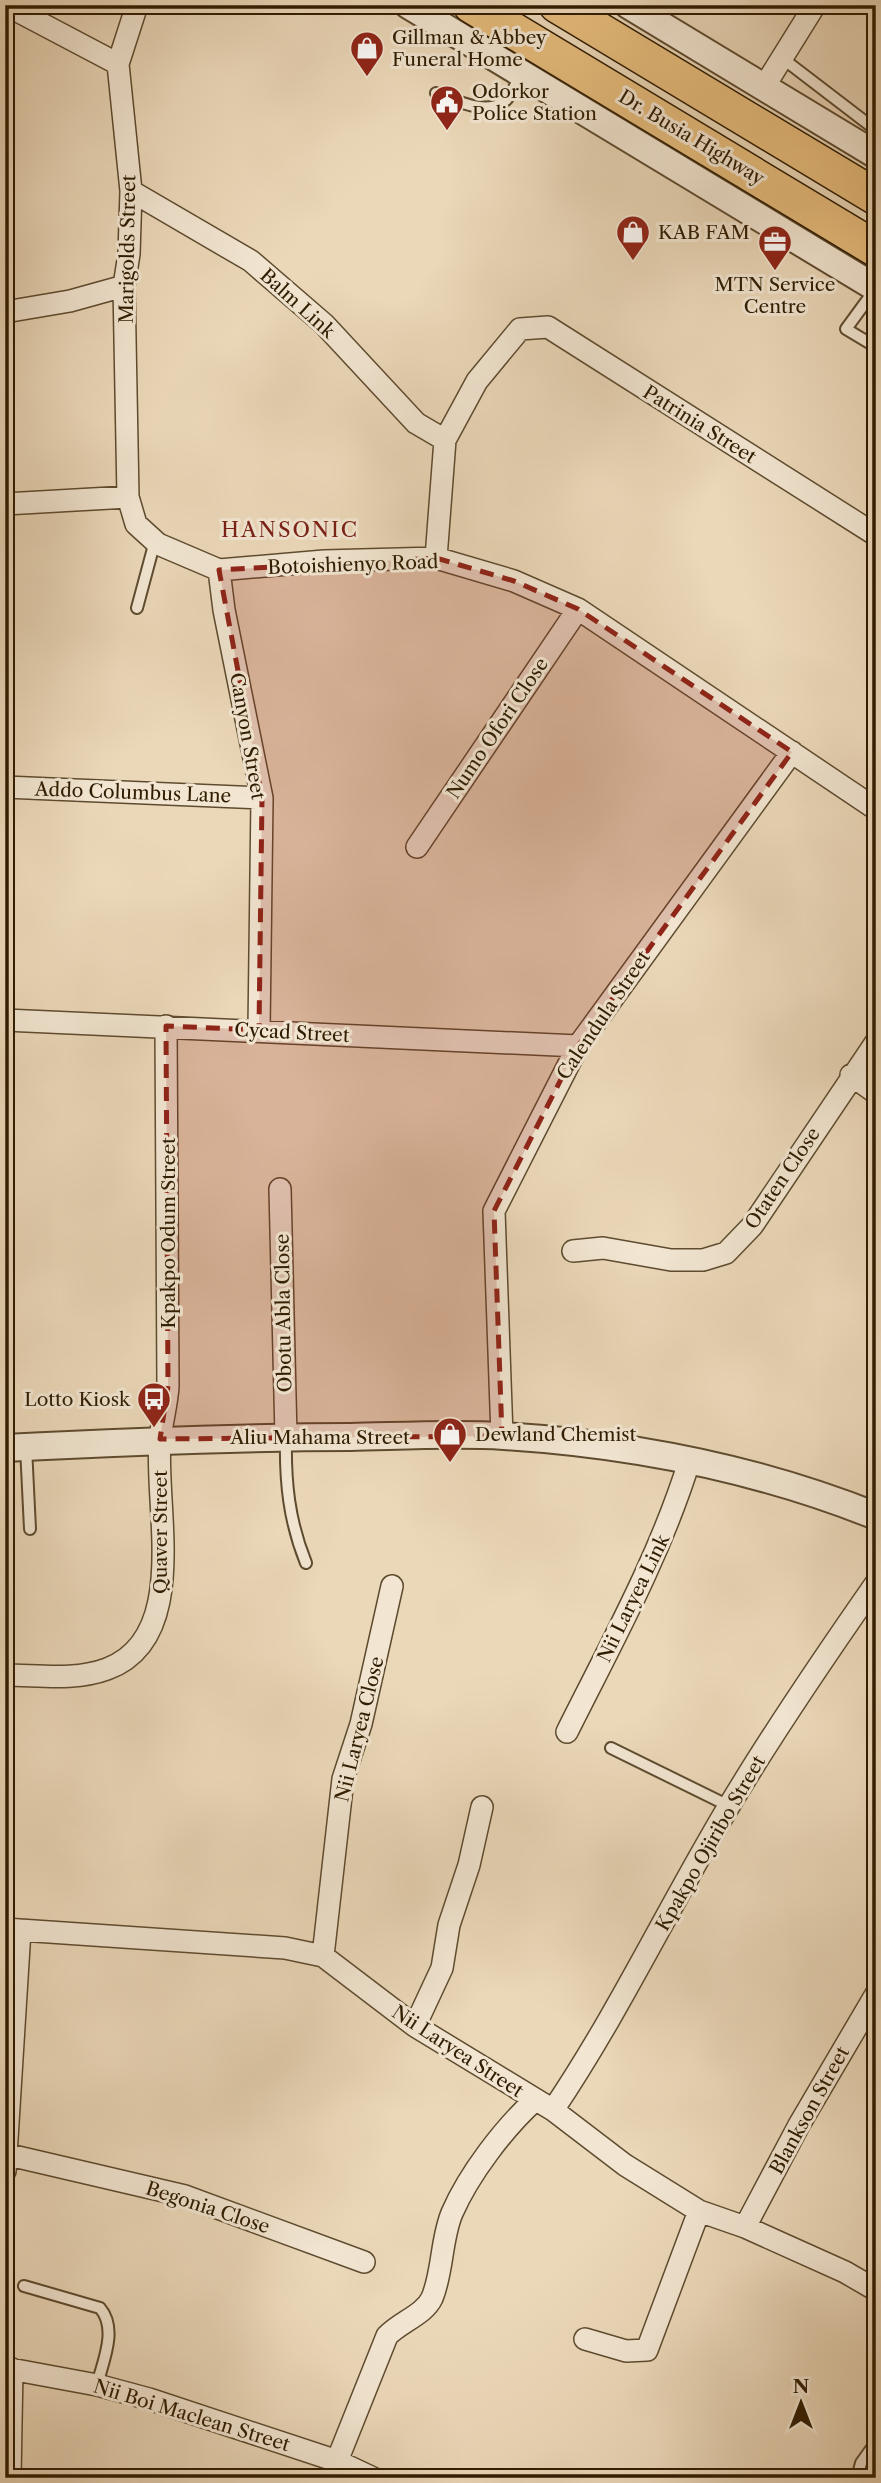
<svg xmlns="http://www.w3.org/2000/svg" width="881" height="2483" viewBox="0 0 881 2483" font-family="'Libre Caslon Text',serif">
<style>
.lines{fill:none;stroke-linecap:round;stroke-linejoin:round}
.service-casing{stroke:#5e4b2f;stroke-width:14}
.minor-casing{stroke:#5e4b2f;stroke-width:24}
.tertiary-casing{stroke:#5e4b2f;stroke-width:30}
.trunk-casing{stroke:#2f1c01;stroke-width:38}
.service{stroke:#f2e6d2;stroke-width:10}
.minor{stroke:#f2e6d2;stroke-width:21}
.tertiary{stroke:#f2e6d2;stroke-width:26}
.trunk{stroke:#e6bc7c;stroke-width:35}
.marked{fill:#8f2418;fill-opacity:0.2;stroke:#8f2418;stroke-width:5;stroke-dasharray:14 9;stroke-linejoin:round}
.labels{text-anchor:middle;stroke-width:6;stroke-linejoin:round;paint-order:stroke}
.poi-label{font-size:19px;fill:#2f1c01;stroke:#f2e6d2;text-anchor:start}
.street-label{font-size:19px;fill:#2f1c01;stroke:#f2e6d2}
.neighbourhood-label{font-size:21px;letter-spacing:2px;fill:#7a1f14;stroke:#f2e6d2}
</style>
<rect width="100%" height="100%" fill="#ebd8b9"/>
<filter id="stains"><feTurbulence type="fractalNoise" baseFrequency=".00286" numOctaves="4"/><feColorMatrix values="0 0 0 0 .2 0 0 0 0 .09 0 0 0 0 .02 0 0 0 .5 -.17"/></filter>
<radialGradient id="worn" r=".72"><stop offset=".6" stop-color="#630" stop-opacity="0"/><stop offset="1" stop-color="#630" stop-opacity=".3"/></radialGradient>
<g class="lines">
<!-- service casing -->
<g class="service-casing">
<path id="service" d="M782,58L876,130
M436,93C455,100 490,118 507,99C513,92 517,81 521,74
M876,288L846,329L876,347
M137,608L155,541
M286,1437C285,1482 289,1521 306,1563
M26,1447L30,1529
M611,1748L729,1806
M24,2286L100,2308C118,2329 103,2361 97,2385
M857,2478L861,2463L876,2442"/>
</g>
<!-- minor casing -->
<g class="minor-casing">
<path id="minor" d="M6,5L118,64
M764,87L815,5
M131,191L251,261L324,324L416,423L445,440
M5,312L70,301L124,286
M128,497L124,286L129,254L131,191L118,64L137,5
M5,504L128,497L136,524L158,544L219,570L324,561L436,558L514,581L578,609L876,809
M436,558L445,440L477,381L520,329L548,327L876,535
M219,570L224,610L262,798L259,1030
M5,787L262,798
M417,847L578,609
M5,1020L578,1046
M851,1075L876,1093
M280,1189L286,1437
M573,1251L603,1248L671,1260H703L726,1253L752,1226L876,1042
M502,1436L494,1211L578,1046L792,752
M5,1675C38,1675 75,1681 107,1669C191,1638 154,1507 160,1439C162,1421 167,1404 168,1386L166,1026
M567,1732C612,1642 660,1556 690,1459
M5,1929L285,1948L323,1956L415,2026L553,2110L625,2165L699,2211L745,2227L845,2272L876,2290
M323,1956L343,1779L361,1724L392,1586
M415,2026L442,1968L449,1925L469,1865L482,1807
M553,2110C619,2012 669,1906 729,1806C775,1729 825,1656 876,1583
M5,2154L185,2196L364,2262
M5,2171L20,1930
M745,2227L799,2125L876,1994
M585,2339L626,2351L647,2350L699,2211
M5,2368L97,2385L149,2399L337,2461L373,2478
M337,2461L387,2336C400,2322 424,2315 432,2298C443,2272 441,2239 452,2213C469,2174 504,2128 535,2100
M10,2478L12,2369"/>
</g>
<!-- tertiary casing -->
<g class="tertiary-casing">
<path id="tertiary" d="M408,5L876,288
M628,5L876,155
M5,1448C120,1442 235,1437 350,1437C401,1436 453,1433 504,1436C632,1444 756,1468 876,1516"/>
</g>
<!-- trunk casing -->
<g class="trunk-casing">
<path id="trunk" d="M471,5L876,249
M557,5L876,197"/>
</g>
<!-- service -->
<use href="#service" class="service"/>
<!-- minor -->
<use href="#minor" class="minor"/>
<!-- tertiary -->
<use href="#tertiary" class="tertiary"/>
<!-- trunk -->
<use href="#trunk" class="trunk"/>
</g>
<!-- marked area -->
<path class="marked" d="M436,558L514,581L578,609L792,752L578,1046L494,1211L502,1436L160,1439L168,1386L166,1026L259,1030L262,798L219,570Z"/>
<!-- icons -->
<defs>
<g id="shop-pin" transform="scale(1.75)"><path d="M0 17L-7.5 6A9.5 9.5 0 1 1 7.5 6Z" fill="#8f2418" stroke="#f2e6d2"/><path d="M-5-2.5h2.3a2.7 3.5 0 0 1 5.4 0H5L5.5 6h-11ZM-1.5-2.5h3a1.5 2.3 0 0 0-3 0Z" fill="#fff"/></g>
<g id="civic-pin" transform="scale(1.75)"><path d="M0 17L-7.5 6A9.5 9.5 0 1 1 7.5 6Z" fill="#8f2418" stroke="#f2e6d2"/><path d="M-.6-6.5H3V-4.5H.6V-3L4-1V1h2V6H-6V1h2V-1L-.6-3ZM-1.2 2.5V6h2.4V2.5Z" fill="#fff"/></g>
<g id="office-pin" transform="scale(1.75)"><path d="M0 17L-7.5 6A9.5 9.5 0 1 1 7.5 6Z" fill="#8f2418" stroke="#f2e6d2"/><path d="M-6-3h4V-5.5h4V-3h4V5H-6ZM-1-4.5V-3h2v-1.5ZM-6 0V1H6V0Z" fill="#fff"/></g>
<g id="bus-pin" transform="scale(1.75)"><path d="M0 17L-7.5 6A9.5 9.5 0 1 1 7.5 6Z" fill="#8f2418" stroke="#f2e6d2"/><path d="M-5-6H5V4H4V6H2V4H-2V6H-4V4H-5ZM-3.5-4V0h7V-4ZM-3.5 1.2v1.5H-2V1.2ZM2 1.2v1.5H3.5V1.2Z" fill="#fff"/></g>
</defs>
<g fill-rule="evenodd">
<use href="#shop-pin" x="367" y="48"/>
<use href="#civic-pin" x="447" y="102"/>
<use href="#shop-pin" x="633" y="232"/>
<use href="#office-pin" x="775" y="242"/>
<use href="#bus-pin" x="154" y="1399"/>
<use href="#shop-pin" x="450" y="1434"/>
</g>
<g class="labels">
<!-- poi labels -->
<g class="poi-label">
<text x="392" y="44">Gillman &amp; Abbey<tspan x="392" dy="22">Funeral Home</tspan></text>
<text x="472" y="98">Odorkor<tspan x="472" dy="22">Police Station</tspan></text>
<text x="658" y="239">KAB FAM</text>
<text x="775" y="291" text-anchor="middle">MTN Service<tspan x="775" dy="22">Centre</tspan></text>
<text x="130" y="1406" text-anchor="end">Lotto Kiosk</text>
<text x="475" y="1441">Dewland Chemist</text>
</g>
<!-- street labels -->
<g class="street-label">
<text transform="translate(692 137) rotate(31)" y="7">Dr. Busia Highway</text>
<text transform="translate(127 249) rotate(-89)" y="7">Marigolds Street</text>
<text transform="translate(298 303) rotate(42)" y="7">Balm Link</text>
<text transform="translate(700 424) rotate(32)" y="7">Patrinia Street</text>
<text transform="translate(353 564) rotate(-2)" y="7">Botoishienyo Road</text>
<text transform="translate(497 728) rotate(-56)" y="7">Numo Ofori Close</text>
<text transform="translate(248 736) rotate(80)" y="7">Canyon Street</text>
<text transform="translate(133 792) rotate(2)" y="7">Addo Columbus Lane</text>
<text transform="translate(603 1015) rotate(-56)" y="7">Calendula Street</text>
<text transform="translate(292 1032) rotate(3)" y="7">Cycad Street</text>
<text transform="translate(782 1178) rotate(-56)" y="7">Otaten Close</text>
<text transform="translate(168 1233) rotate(-90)" y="7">Kpakpo Odum Street</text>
<text transform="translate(283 1313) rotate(-91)" y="7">Obotu Abla Close</text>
<text x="320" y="1444">Aliu Mahama Street</text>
<text transform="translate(160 1532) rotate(-90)" y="7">Quaver Street</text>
<text transform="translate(633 1598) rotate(-64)" y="7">Nii Laryea Link</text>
<text transform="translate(359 1729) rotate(-76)" y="7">Nii Laryea Close</text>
<text transform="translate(710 1843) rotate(-60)" y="7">Kpakpo Ojiribo Street</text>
<text transform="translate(458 2051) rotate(33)" y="7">Nii Laryea Street</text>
<text transform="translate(809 2110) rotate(-61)" y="7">Blankson Street</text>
<text transform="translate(208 2207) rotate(18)" y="7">Begonia Close</text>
<text transform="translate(192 2415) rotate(17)" y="7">Nii Boi Maclean Street</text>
</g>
<!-- neighbourhood labels -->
<g class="neighbourhood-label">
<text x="290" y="537">HANSONIC</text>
</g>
</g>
<!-- margin -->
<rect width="881" height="2483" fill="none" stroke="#ebd8b9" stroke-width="28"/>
<rect x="7" y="7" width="867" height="2469" fill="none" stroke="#2f1c01" stroke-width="3.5"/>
<rect x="14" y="14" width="853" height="2455" fill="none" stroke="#2f1c01" stroke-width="2"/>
<!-- north arrow -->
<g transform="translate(801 2403)" stroke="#f2e6d2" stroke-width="5" paint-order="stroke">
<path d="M0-5L12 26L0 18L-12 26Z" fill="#2f1c01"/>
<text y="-10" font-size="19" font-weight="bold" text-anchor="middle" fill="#2f1c01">N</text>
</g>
<rect width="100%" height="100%" filter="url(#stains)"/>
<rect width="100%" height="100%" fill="url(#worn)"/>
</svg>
